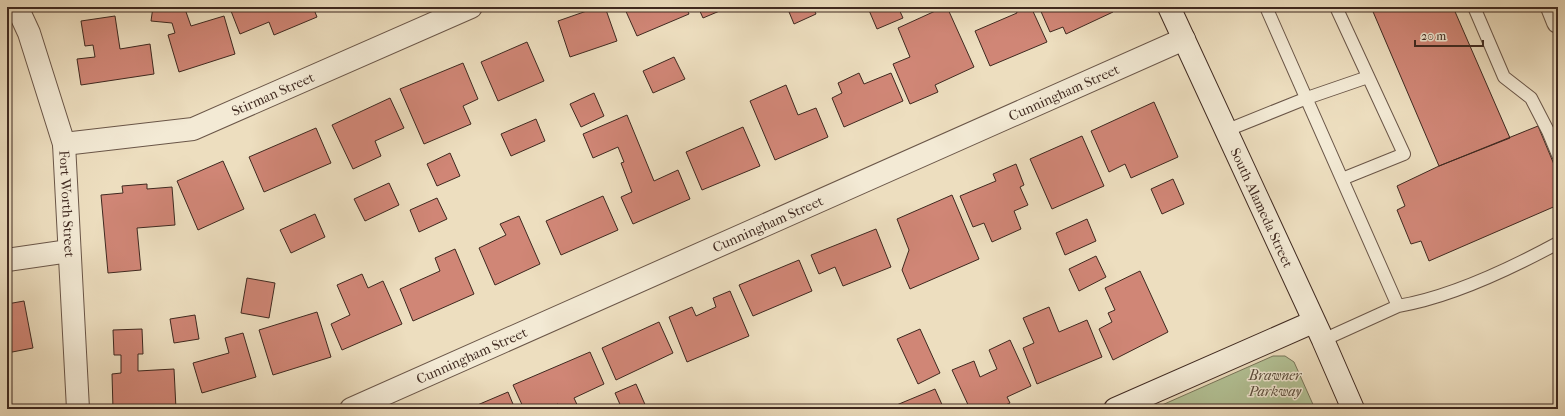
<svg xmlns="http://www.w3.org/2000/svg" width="1565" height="416" viewBox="0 0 1565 416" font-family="'IM FELL French Canon',serif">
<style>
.green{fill:#b3c296;stroke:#79765b}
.building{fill:#d08676;stroke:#3f2920}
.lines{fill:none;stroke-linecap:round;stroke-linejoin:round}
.lane-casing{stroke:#6a5648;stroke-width:14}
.street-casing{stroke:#6a5648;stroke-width:24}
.secondary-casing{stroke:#3f2920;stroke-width:24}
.lane{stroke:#f3ead5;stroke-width:12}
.street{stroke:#f3ead5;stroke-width:22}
.secondary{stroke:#f3ead5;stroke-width:22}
.labels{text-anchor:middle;stroke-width:3;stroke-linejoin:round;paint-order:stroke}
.street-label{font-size:14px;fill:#3f2920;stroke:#f3ead5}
.park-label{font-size:14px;font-style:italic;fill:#5c4f3e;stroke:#f3ead5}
</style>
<rect width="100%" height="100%" fill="#eddebf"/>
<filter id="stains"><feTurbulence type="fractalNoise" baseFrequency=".005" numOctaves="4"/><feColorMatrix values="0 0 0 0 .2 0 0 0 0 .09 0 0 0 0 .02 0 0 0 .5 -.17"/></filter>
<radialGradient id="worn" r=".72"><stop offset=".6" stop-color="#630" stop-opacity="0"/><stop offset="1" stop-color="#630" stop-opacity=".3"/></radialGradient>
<!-- green -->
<path class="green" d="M1273,356H1285L1294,362L1315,409H1153Z"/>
<!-- building -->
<path class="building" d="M153,7H180L179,11L185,9L191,26L224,16L235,54L179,72L168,35L175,33L172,23L151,21Z
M240,7H313L317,17L274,35L269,22L240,34L231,11Z
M598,7H605L617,41L570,57L558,21Z
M624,7H686L689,14L637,36Z
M698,7H729L703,18Z
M787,7H813L816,14L794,24Z
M871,7H898L903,18L877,29L868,8Z
M944,7H947L974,67L935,85L938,92L910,104L893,64L910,57L898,28Z
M1015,7H1031L1047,42L990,66L975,31L1017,13Z
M1039,7H1111L1113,12L1066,34L1063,27L1050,32Z
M1371,7H1453L1510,138L1439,166Z
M115,16L120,49L150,44L154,74L81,85L77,59L95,57L93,45L85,46L81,21Z
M527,42L544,81L498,101L481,62Z
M674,57L685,79L653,93L643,71Z
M463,63L478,99L463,106L471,124L424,144L400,89Z
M859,73L864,84L891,73L903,101L844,127L832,98L842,93L838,83Z
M786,85L798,115L816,108L828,137L775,160L750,101Z
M594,93L604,116L581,127L570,104Z
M390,98L404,128L375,141L381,156L353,169L332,125Z
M1154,102L1178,157L1131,178L1125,164L1109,172L1091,131Z
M627,115L654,181L678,170L690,199L633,224L621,197L632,192L621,163L624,162L618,147L593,158L583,134Z
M536,119L545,141L511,156L501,134Z
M1538,126L1558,174V205L1429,261L1421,241L1411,244L1397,210L1405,206L1397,186L1439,166Z
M743,127L760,166L702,190L686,152Z
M316,128L331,163L264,192L249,157Z
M1082,136L1104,186L1052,209L1030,159Z
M450,153L460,176L437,186L427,164Z
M223,161L244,209L198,230L177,181Z
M1016,164L1024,185L1020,187L1028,205L1014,211L1021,229L992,242L984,223L973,227L960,196L996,181L993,174Z
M1173,179L1184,204L1162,214L1151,189Z
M389,183L399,205L365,221L354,199Z
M147,184V189L172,187L175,225L137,228L141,270L108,273L101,195L123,193L122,186Z
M952,195L979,259L910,289L902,270L909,250L897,219Z
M603,196L618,230L561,255L546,221Z
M437,198L447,219L419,232L410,210Z
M315,214L325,237L291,253L280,230Z
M519,216L540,264L495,285L479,248L506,235L500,224Z
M1087,219L1096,241L1065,255L1056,233Z
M876,229L891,267L843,286L835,267L819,274L811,255Z
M455,249L474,294L413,321L400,289L440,271L435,258Z
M1096,256L1106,277L1079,291L1069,269Z
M799,260L812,291L753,316L739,285Z
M1140,271L1168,332L1113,360L1099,329L1112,322L1108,313L1115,310L1105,288Z
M362,274L368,288L383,281L402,324L342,350L331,324L350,315L337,285Z
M247,278L275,283L269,318L241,313Z
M730,291L749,336L687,362L669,317L692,307L696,316L716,307L713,298Z
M24,301L33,348L7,353V304Z
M1049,307L1059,332L1087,320L1102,357L1037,384L1023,348L1034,343L1023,318Z
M317,312L331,357L273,375L259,330Z
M195,315L199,339L174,343L170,319Z
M659,322L673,353L616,380L602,348Z
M142,329L143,354H138V371L174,369L176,409H113L112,374L121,373V355H114L113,330Z
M920,329L940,373L918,384L897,339Z
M243,333L256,377L202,393L193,363L229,353L225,338Z
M1010,340L1031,386L1007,397L1010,403L997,409H970L952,370L974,361L980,377L997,369L989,350Z
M590,352L604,384L574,398L579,409H560L558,404L547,409H524L513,385Z
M636,384L647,409H622L615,393Z
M935,389L944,409H887Z
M508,392L515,409H468Z"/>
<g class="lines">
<!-- lane casing -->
<g class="lane-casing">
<path id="lane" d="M1266,7L1398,306L1323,340
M1336,7L1404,154L1342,179
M1474,7L1504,77L1531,98L1548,131L1558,155
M1225,131L1307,98L1368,77
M1398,306C1452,297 1510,269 1558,243"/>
</g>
<!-- street casing -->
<g class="street-casing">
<g id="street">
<path id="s1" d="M17,7L29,33L64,144L78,409"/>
<path d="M1552,7L1558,22"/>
<path id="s2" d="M64,144L193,129L471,7"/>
<path d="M7,260L69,251"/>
<path id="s3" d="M351,409L1184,39"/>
</g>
</g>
<!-- secondary casing -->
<g class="secondary-casing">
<g id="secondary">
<path id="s4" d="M1169,7L1323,340L1353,409"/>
<path d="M1115,409L1313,322"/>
</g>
</g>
<!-- lane -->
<use href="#lane" class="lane"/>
<!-- street -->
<use href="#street" class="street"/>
<!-- secondary -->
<use href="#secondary" class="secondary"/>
</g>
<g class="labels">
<!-- street labels -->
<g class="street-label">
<text dy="5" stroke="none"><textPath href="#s3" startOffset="780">Cunningham Street</textPath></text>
<text dy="5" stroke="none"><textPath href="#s2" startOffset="217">Stirman Street</textPath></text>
<text dy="5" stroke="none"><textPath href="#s1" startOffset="205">Fort Worth Street</textPath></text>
<text dy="5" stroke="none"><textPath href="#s4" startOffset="221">South Alameda Street</textPath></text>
<text dy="5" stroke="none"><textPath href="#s3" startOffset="456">Cunningham Street</textPath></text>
<text dy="5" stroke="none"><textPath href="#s3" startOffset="132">Cunningham Street</textPath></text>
</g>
<!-- park labels -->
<g class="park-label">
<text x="1275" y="380">Brawner<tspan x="1275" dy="16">Parkway</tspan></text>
</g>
</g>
<!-- margin -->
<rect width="1565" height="416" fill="none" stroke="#eddebf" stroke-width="24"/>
<rect x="8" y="8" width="1549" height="400" fill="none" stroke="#3f2920" stroke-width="2"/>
<rect x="12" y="12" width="1541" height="392" fill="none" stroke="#3f2920"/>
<!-- scale -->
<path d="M1415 40v6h68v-6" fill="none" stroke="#3f2920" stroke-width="2"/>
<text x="1421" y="40" font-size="12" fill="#3f2920" stroke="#f3ead5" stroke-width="3" paint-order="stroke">20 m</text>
<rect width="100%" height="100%" filter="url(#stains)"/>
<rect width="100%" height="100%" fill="url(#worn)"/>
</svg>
